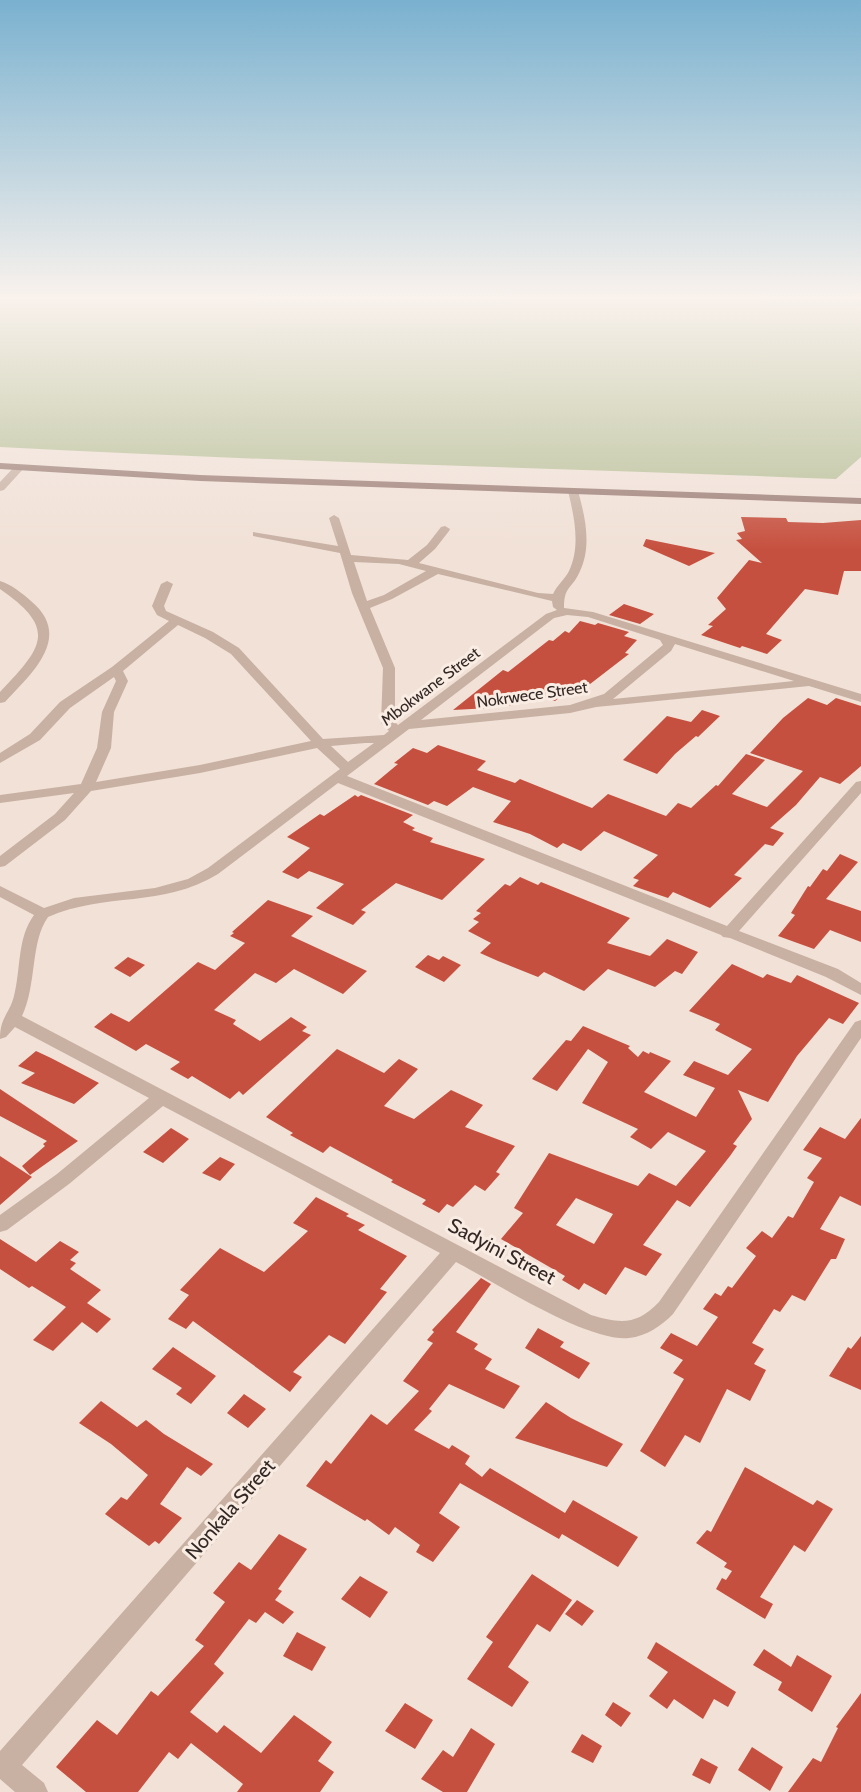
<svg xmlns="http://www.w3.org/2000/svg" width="861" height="1792" viewBox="0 0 861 1792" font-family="Cabin,sans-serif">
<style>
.green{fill:#b7bf97}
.building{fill:#c6503f;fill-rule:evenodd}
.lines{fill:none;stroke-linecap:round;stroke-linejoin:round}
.minor{fill:#c8b0a3;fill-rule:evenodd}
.secondary{fill:#9c7e75;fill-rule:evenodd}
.labels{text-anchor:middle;stroke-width:6;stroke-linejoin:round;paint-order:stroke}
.street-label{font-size:16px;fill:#332825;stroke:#f9ece3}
.near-street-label{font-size:20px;fill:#332825;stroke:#f9ece3}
</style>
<rect width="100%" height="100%" fill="#f1e1d7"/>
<!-- green -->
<path class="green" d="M0,299H861V457L836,479C557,468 278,462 0,447Z"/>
<!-- building -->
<path class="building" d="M741,517L786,518L788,522L823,523L861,520V571H844L838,595L805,589L766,634L782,640L767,654L742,646L740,648L701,635L713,626L708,625L726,609L717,598L749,560L762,563L736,540L742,539L737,533L745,531Z
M646,539L715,553L689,566L643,546Z
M624,604L654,614L640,624L609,615Z
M580,621L595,625L598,623L629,632L624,636L637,640L625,653L629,654L581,691L572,688L555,701L525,691L512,706L488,700L490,708L453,710L503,670L508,672L549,640L553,641L565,631L569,633Z
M808,698L827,705L836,698L861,706V766L840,784L820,777L796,805L770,828L784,833L773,846L765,844L734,875L742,878L710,908L673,892L668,898L633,886L639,880L633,878L658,855L604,831L581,851L563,843L557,848L530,834L493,822L511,801L473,787L447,806L434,801L428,805L374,784L398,764L394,763L413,748L427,753L438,745L486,761L477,770L515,783L520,779L592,808L608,794L666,816L678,803L691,808L716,785L718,786L746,754L765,760L732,794L767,807L803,771L750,753L783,718Z
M702,710L720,716L698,737L696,736L675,754L657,774L623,760L667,716L691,722Z
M355,795L358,797L361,795L413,815L403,822L415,828L412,830L433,838L430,842L485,859L442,900L396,883L361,910L366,912L353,925L316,908L344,884L309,871L298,879L282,872L310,848L287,837L320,814L324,816Z
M840,854L858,862L826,899L861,911V942L830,930L814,949L778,936L795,915L791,913L808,886L810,887L823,869L827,871Z
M520,877L538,885L541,882L630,918L607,943L650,956L667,939L698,952L682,974L675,971L655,987L608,969L584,991L544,972L538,977L498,961L480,953L491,943L468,931L479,922L473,919L481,913L476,911L505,884L510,886Z
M268,900L313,916L291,936L367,971L343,994L294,969L276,983L255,973L214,1010L236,1020L233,1024L260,1041L291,1017L307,1027L302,1031L311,1035L243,1095L239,1091L230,1099L192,1076L188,1079L170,1069L180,1062L146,1044L136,1051L94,1027L111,1013L129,1022L198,962L215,970L245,943L230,936L234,933L232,932Z
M428,955L439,960L443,956L461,965L444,982L415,967Z
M128,957L145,965L130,977L114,968Z
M732,964L763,978L767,974L791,983L797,975L859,1003L843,1024L829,1018L797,1056L768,1102L738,1090L752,1119L733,1144L737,1146L730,1156L690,1207L677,1200L643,1245L662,1254L646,1276L625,1267L606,1295L584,1283L579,1290L562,1280L565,1276L501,1239L523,1213L514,1208L549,1153L638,1186L649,1173L676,1186L706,1151L668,1132L651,1149L630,1137L638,1129L582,1103L608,1062L588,1049L557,1091L532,1079L566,1040L571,1041L583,1026L630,1046L628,1048L638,1057L643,1051L649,1054L650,1052L671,1061L644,1092L696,1117L715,1088L683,1075L694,1061L728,1075L752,1049L715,1030L720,1024L689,1011ZM576,1198L613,1214L594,1244L556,1225Z
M337,1049L384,1073L399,1059L418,1069L384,1106L414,1119L451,1090L483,1105L465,1127L515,1146L496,1172L500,1174L485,1191L475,1185L453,1207L447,1204L439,1213L422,1204L426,1200L391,1182L393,1180L330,1146L323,1153L290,1135L293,1133L266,1117Z
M36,1051L51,1058L99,1083L74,1104L21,1083L35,1073L18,1066Z
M0,1089L78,1141L30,1175L22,1166L45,1146L43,1144L47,1141L0,1116Z
M861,1118V1206L840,1196L820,1229L845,1239L836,1259H831L805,1301L792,1295L780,1312L774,1309L752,1343L764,1349L754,1364L766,1370L750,1401L727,1389L700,1443L685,1435L665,1467L640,1451L684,1379L673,1373L683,1360L660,1348L671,1333L697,1346L718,1317L703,1309L715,1293L721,1296L728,1286L732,1288L756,1256L746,1248L762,1231L772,1238L788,1216L793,1218L814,1182L807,1178L822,1158L803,1150L820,1127L845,1139Z
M171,1128L189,1139L163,1163L143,1152Z
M0,1156L32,1177L0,1205Z
M220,1157L235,1164L220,1181L202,1173Z
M316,1197L349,1214L346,1216L365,1225L358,1230L407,1256L380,1289L387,1292L345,1344L329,1335L293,1372L302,1377L290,1392L193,1321L186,1329L168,1319L189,1295L180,1290L220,1248L264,1272L308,1231L293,1223Z
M0,1239L36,1262L60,1241L79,1252L70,1260L76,1263L70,1269L101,1290L87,1303L111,1319L97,1333L82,1322L53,1351L33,1340L66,1307L32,1286L29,1288L0,1269Z
M481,1278L491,1284L456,1332L478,1344L474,1349L492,1359L485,1369L520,1386L504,1409L449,1384L429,1409L432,1411L414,1430L449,1449L452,1445L470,1456L465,1464L482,1477L490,1468L565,1513L573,1500L638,1537L618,1567L562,1534L559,1539L460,1483L439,1513L460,1527L433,1562L416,1552L420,1545L395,1527L389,1535L367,1519L365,1521L306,1486L326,1460L331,1464L371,1414L387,1425L419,1391L403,1381L433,1343L427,1340L434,1332L432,1330Z
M538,1328L564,1342L560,1347L590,1363L579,1379L525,1348Z
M861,1336V1390L829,1376L848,1347L851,1349Z
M173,1347L216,1376L191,1404L176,1394L182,1388L152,1369Z
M244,1394L266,1409L248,1428L227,1413Z
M101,1401L137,1427L146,1420L164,1434L213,1464L201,1476L187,1467L160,1504L182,1518L159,1544L155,1541L149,1546L105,1514L121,1497L127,1500L148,1475L111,1444L79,1423Z
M546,1402L571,1418L623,1444L607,1467L515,1438Z
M745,1467L813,1505L817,1500L833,1509L805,1552L794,1545L760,1597L773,1604L765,1619L716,1589L722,1578L726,1580L732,1571L724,1567L727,1563L696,1543L707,1530L711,1532Z
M279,1534L307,1549L278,1589L282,1591L275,1600L294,1612L283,1624L265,1612L256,1623L249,1619L214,1664L224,1673L190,1712L217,1733L224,1725L261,1753L294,1715L332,1742L318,1761L334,1772L320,1792H237L243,1784L191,1743L178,1759L169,1752L138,1792H86L56,1767L97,1720L117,1735L151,1691L158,1696L204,1646L195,1640L225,1602L213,1593L239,1562L251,1570Z
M532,1574L572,1600L550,1632L537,1624L508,1667L529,1682L512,1707L467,1679L493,1642L486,1637Z
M360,1576L388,1592L370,1618L341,1599Z
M577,1600L594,1611L582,1626L565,1614Z
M297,1632L326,1647L312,1671L283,1656Z
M656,1642L736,1692L728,1707L714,1699L703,1719L674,1699L667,1709L649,1696L668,1672L647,1658Z
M764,1649L791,1667L797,1655L832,1676L812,1712L778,1690L782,1682L753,1665Z
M861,1693V1792H788L813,1758L821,1762L838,1728L836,1727Z
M613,1702L631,1713L621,1727L605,1715Z
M405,1703L433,1720L415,1749L385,1731Z
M471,1728L495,1744L467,1792H443L421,1779L443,1750L453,1757Z
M582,1734L602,1746L593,1763L571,1752Z
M752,1747L783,1767L770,1791L738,1770Z
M701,1758L718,1767L710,1784L692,1775Z"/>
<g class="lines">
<!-- minor -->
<path class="minor" d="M16,465L25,467L4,490L0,491V482Z
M573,488L578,491C585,516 592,546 580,571C572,590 564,585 564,608L593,612L861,694V702L809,686L596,707L570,713L409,729L347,776L727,926L856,782L861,781V793L739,931L838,969L861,983V995L826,977L730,938L723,937L721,935L338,783L218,874C163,908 105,892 48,917C30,942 37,985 22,1016L591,1315C621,1324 637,1325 659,1302L855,1022L861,1020V1038L673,1314C661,1326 647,1336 629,1338C587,1342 496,1283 456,1262L22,1765L44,1783L48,1792H15L0,1779V1751L440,1253L163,1106L69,1184L7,1230L0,1232V1215L57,1174L149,1098L15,1027L6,1037L0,1039C0,1017 9,1015 14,996C21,969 17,938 34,915L0,897V886L44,908L74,898L155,888L188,879L208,868L340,769L317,748L200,773L91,791L65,820L5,866L0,867V856L55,814L74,793L0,803V795L81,784L97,748L102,712L116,681L114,677L70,708L40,740L0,763V753L30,734L60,702L112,667L169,621L157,615L152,606L161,584L167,581L173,584L164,606L166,611L213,632L239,648L323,739L384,735L389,731L381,723L383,668L352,593L340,553L253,536V532L338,546L329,518L334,515L339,518L351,555L408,560L427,545L441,527L445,526L450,529L449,531L435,549L419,563L538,593L553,594C557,585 565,579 569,571C581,546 574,516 568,491ZM354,562L399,564L426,571L384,595L367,601ZM438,574L552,601L553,607L557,610L546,614L398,725L395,722V668L370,608L392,599ZM567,615L588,617L660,640L663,645L604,694L570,705L421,720L554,618ZM178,625L205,638L231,654L311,741L200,765L96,782L111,748L114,712L128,681L123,671ZM675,644L794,681L613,699L671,651ZM365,743H374L348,762L331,746Z
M0,581C11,584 23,594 31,601C74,637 31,674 5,702L0,703V692C43,647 58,629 0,589Z"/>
<!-- secondary -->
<path class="secondary" d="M0,463L200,475L861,498V504L200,481L0,469Z"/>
</g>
<!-- sky -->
<linearGradient id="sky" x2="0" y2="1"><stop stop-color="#7ab1cf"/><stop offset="0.54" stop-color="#f9f2ed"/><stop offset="1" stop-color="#f9f2ed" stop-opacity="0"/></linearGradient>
<rect width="861" height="550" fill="url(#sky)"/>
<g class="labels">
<!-- street labels -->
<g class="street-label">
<text transform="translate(430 686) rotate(-37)" y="6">Mbokwane Street</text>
<text transform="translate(532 694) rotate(-8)" y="6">Nokrwece Street</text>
</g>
<!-- near-street labels -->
<g class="near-street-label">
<text transform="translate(502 1251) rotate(28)" y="7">Sadyini Street</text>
<text transform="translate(230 1509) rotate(-49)" y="7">Nonkala Street</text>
</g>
</g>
</svg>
